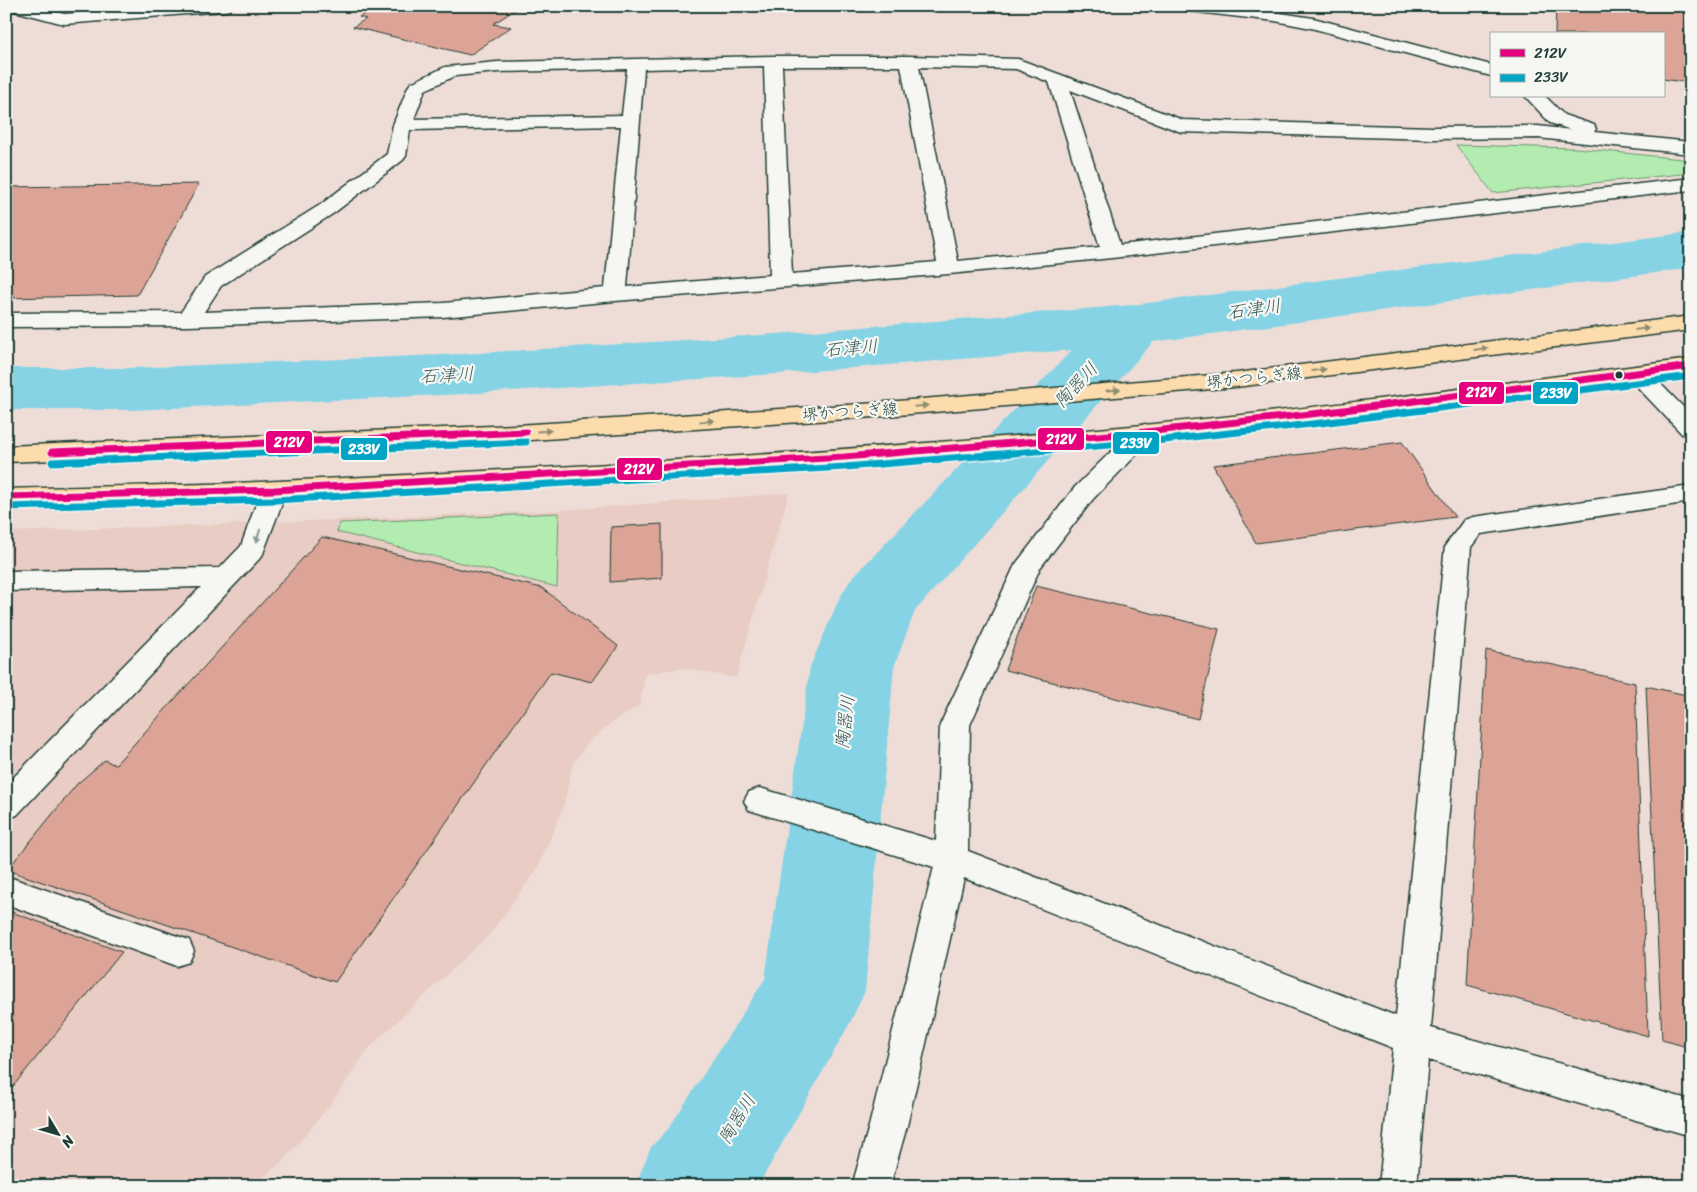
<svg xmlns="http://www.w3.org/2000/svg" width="1697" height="1192" viewBox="0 0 1697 1192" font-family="Sriracha,'Klee One',sans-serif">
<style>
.built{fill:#e9ccc3}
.green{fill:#b3ecb0;stroke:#699472}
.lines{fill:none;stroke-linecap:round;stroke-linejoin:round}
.river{fill:#86d3e6;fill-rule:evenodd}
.building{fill:#dca496;stroke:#1f3d34}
.minor-casing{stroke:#1f3d34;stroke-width:3}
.major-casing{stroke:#1f3d34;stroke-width:3}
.minor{fill:#f6f6f2;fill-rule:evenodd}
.major{fill:#fcdcac;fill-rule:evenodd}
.bus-1-casing{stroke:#f6f6f2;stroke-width:10}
.bus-2-casing{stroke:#f6f6f2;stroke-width:10}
.bus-1{stroke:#e5007d;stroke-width:7}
.bus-2{stroke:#02a4c6;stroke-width:7}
.oneway{fill:#8e8c70}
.oneway2{fill:#8a9a93}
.bus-dot{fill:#1f3d34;stroke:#f6f6f2;stroke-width:2}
.labels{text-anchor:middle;stroke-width:4.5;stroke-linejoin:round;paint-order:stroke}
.street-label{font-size:16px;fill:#1f3d34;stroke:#f6f6f2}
.water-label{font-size:18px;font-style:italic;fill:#345b58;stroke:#f6f6f2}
.line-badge{stroke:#f6f6f2;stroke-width:2}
.badge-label{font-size:14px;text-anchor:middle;font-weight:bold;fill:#fff}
</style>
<rect width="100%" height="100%" fill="#eeddd6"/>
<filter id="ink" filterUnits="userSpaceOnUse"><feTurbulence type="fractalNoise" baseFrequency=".02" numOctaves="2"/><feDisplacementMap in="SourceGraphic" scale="10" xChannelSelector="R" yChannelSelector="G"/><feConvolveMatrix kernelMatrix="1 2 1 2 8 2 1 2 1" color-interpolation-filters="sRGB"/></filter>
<g filter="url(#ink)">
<!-- built -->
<path class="built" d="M789,493L736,678L681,668L645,674L640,705L611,723L588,743L573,763L564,805L538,868L490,934L369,1048L330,1105L284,1160L253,1186H6V532L262,523L562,510Z"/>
<!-- green -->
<path class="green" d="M1456,145L1576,148L1691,160V173L1493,193Z
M559,513L557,587L337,532L340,523Z"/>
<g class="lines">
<!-- river -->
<path class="river" d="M1691,232V268L1153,342L915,611L894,667L865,991L850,1023L758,1186H635L651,1147L669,1128L765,979L810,667L839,599L851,579L1072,350L776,374L463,394L131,410H6V368H131L463,354L776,334L1132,305Z"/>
</g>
<!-- building -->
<path class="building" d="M378,6H521L493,24L511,27L470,55L353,27L366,19L359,17Z
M1556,6H1683L1690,83L1663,79V34H1555Z
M199,184L137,295L6,298V187Z
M1402,442L1455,517L1256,543L1213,465Z
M662,524V578L610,582L611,527Z
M322,537L542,588L618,646L592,682L551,672L335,982L7,870L77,784L105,760L115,765Z
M1036,586L1219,629L1198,719L1005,670Z
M1486,650L1635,683L1648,1036L1467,985Z
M1646,686L1691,696V1048L1662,1040Z
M6,910L122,952L6,1095Z"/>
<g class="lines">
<!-- minor casing -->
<g class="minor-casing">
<path id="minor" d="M9,6H37L64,14L159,6H232L230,10L224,11L64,24L11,10Z
M1180,6H1234L1313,18L1491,65V76L1311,28L1275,21L1188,11L1182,10Z
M773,56H909L1018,59L1183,120L1433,127L1538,126L1571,130L1550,123L1525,96H1545L1564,115L1594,125L1596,129L1594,132L1691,142V154L1538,138L1433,139L1181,132L1070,90L1120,245L1691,178V190L1112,258L949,274L615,301L443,317L188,326L6,327V313L181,312L205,277L320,205L387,154L393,125L408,87L411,83L445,67L497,62ZM764,66L770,275L627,287L644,69ZM782,66H901L937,262L792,274ZM919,67L1016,69L1049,82L1100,247L958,261ZM627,69L622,115L414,119L425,90L455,76L497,72ZM621,126L605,288L443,303L204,312L221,286L334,213L403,160L406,156L410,130Z
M1637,366L1645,368L1691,415V437L1682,434L1629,378L1625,373L1629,368Z
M1145,424L1154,427L1157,432L1154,437L1093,499L1040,568L970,725L968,851L1396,1016L1445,546L1464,520L1473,517L1691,486V502L1481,534L1471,547L1431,1028L1691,1100V1136L1428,1060L1417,1186H1379L1393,1048L964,878L907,1126L890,1186H852L869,1126L934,867L749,810L744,801L749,792L760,788L936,841L940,725L1015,565L1075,487L1136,427Z
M274,482L283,484L287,490L262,556L17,815L6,819V785L201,587L6,591V571L220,568L241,546L261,490L265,484Z
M6,876L189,940L194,951L189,962L177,966L6,904Z"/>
</g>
<!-- major casing -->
<g class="major-casing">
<path id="major" d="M1691,316V330L1236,387L862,418L516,441L6,462V446L516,425L862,404L1236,373Z
M1691,359V373C1508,396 1326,423 1143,440C855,467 566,485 278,498C188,502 97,503 6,505V489C97,486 188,486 278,481C566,468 855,451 1143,425C1326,408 1508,382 1691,359Z"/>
</g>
<!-- minor -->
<use href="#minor" class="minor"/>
<!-- major -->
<use href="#major" class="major"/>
<!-- bus-1 casing -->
<g class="bus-1-casing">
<path id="bus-1" d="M52,452L526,432
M6,497L274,490L844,457L1145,432L1320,413L1691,366"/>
</g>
<!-- bus-2 casing -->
<g class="bus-2-casing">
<path id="bus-2" d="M52,462L526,442
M6,507L275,500L845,467L1146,442L1321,423L1691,376"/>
</g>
<!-- bus-1 -->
<use href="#bus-1" class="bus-1"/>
<!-- bus-2 -->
<use href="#bus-2" class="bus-2"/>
</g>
<!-- one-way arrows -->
<defs><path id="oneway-solid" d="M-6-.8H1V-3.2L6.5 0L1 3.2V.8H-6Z" transform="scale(1.25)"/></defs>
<g class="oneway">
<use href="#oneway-solid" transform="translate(1642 329) rotate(-7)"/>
<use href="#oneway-solid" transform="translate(1481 349) rotate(-7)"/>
<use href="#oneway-solid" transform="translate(1319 370) rotate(-7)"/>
<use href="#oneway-solid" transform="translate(1113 390) rotate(-5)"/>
<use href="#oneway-solid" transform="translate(921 406) rotate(-5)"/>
<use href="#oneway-solid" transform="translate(707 421) rotate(-4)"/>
<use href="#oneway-solid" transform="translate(544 431) rotate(-4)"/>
</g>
<use class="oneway2" href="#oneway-solid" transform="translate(258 536) rotate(108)"/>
</g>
<!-- markers -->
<circle class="bus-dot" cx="1619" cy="375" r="4.5"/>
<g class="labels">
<!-- street labels -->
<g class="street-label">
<text transform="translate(1254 377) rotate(-6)" y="6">堺かつらぎ線</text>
<text transform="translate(850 411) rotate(-4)" y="6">堺かつらぎ線</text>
</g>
<!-- water labels -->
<g class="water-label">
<text transform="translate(1254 309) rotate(-8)" y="6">石津川</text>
<text transform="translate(851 348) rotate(-5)" y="6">石津川</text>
<text transform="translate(447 375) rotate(-3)" y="6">石津川</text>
<text transform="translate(1076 385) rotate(-47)" y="6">陶器川</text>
<text transform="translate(845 722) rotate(-83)" y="6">陶器川</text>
<text transform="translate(737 1119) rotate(-59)" y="6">陶器川</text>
</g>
</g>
<g class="line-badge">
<rect x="1458" y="381" width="47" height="24" rx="5" fill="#e5007d"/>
<rect x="1532" y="381" width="47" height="24" rx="5" fill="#02a4c6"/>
<rect x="1037" y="427" width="48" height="24" rx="5" fill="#e5007d"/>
<rect x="265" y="430" width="48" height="24" rx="5" fill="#e5007d"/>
<rect x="1112" y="431" width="48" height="24" rx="5" fill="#02a4c6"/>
<rect x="340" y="437" width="48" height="24" rx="5" fill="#02a4c6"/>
<rect x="616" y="457" width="47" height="24" rx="5" fill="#e5007d"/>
</g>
<g class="badge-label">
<text x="1481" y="397">212V</text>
<text x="1556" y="398">233V</text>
<text x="1061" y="444">212V</text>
<text x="289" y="447">212V</text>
<text x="1136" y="448">233V</text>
<text x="364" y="454">233V</text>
<text x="639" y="474">212V</text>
</g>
<!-- margin -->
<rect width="1697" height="1192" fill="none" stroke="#f6f6f2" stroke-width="25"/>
<rect x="12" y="12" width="1672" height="1167" fill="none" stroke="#1f3d34" stroke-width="2" filter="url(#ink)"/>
<!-- legend -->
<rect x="1490" y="32" width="175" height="65" fill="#f6f6f2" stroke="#a0aca6"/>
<rect x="1500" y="49" width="25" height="8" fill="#e5007d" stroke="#a0aca6"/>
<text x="1534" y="58" font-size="15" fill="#1f3d34">212V</text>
<rect x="1500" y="74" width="25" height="8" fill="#02a4c6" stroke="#a0aca6"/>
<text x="1534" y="82" font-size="15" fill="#1f3d34">233V</text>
<!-- north arrow -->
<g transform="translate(58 1134) rotate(128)" stroke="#f6f6f2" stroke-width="4" paint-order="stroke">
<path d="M0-4L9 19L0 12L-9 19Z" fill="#1f3d34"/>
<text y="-8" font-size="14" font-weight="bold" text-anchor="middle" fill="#1f3d34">N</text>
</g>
</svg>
